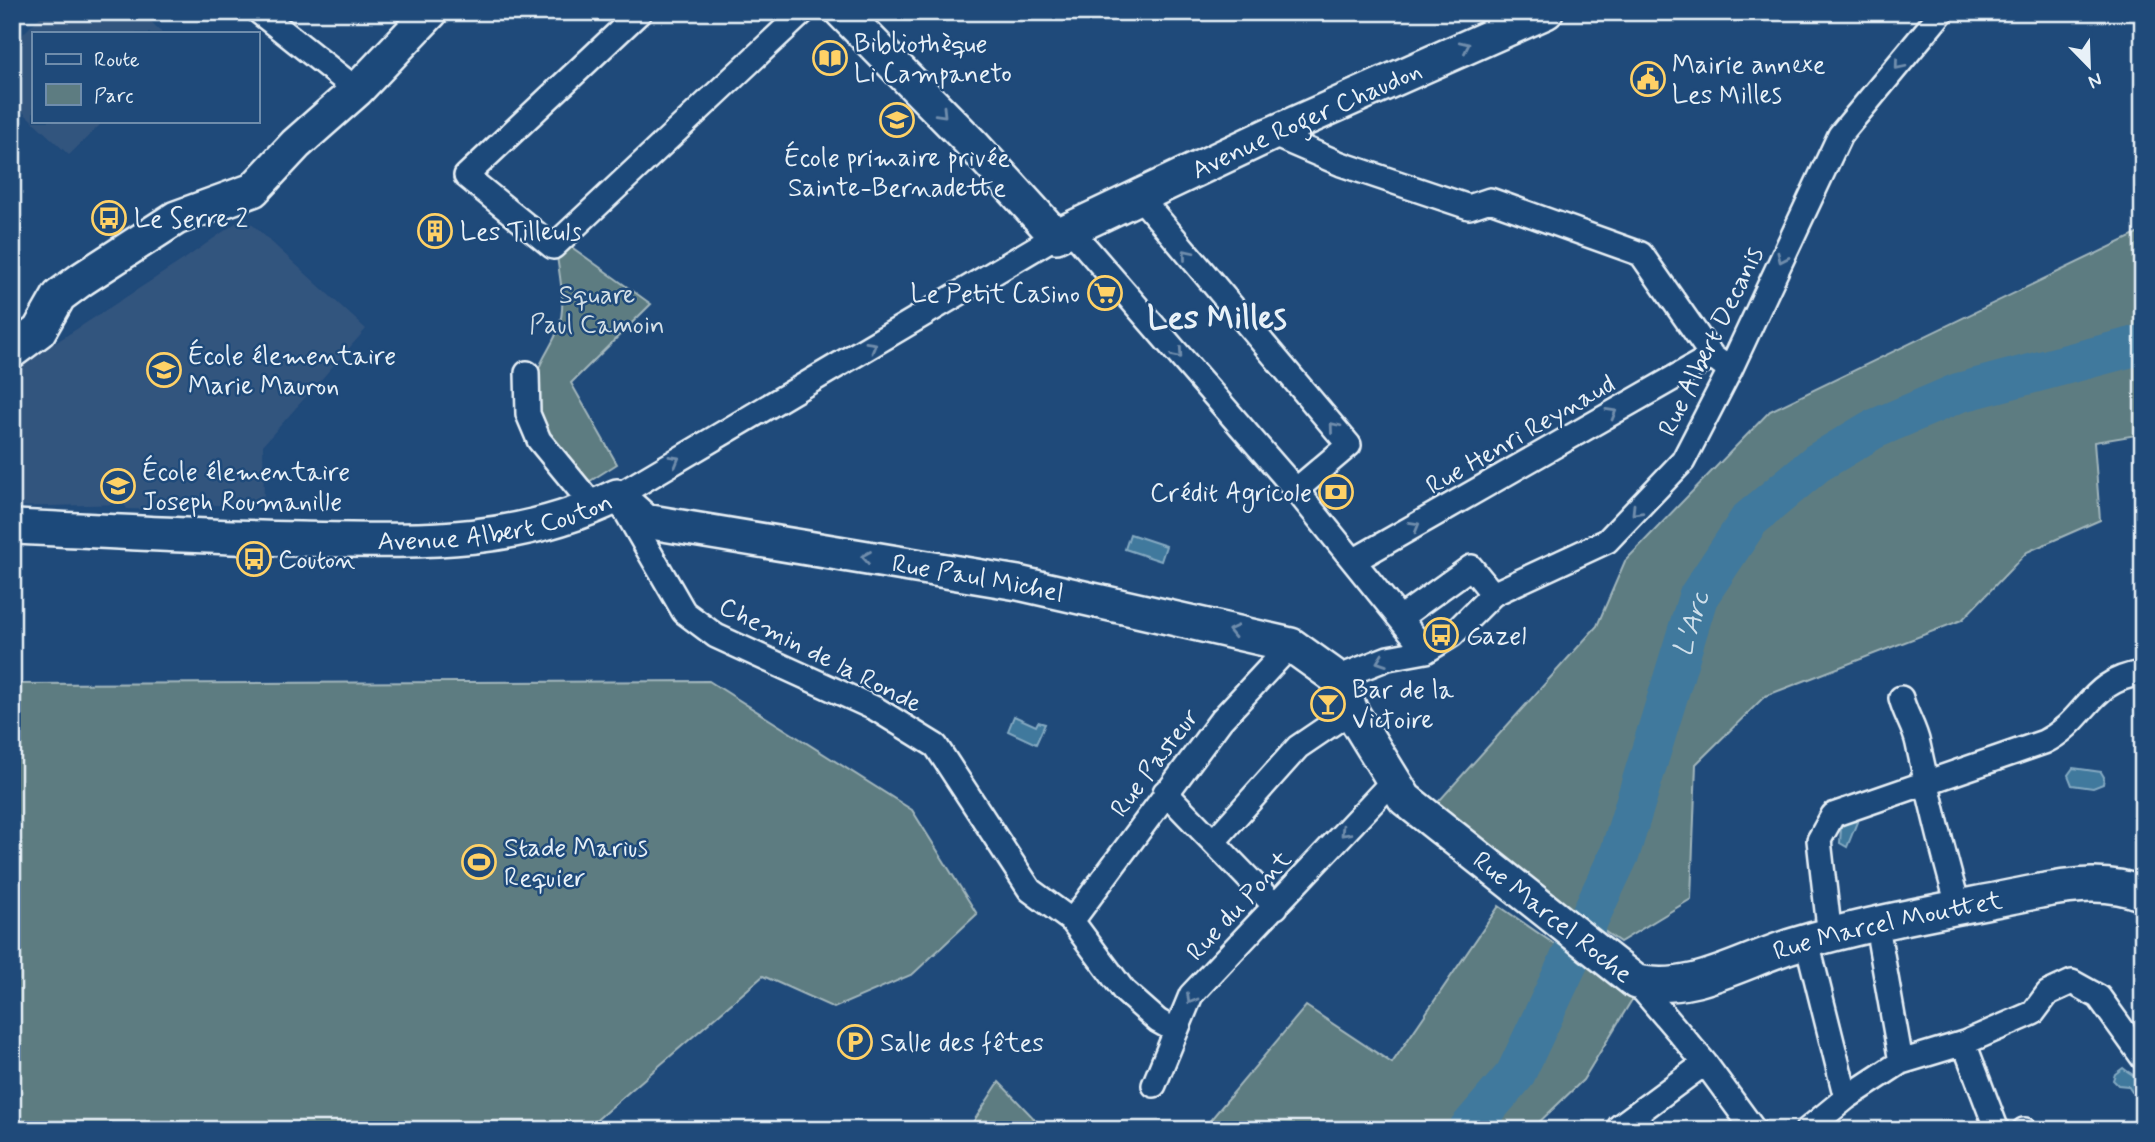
<svg xmlns="http://www.w3.org/2000/svg" width="2155" height="1142" viewBox="0 0 2155 1142" font-family="Mynerve,sans-serif">
<style>
.built{fill:#33547e}
.green{fill:#5d7c81;stroke:#a2b6bc;stroke-width:2}
.water{fill:#41799d;stroke:#84a9c1;stroke-width:2}
.lines{fill:none;stroke-linecap:round;stroke-linejoin:round}
.river{stroke:#41799d;stroke-width:40}
.street-casing{stroke:#e8f1f8;stroke-width:28}
.secondary-casing{stroke:#e8f1f8;stroke-width:38}
.street{stroke:#1f4a7a;stroke-width:23}
.secondary{stroke:#1f4a7a;stroke-width:33}
.oneway{stroke:#6f8dac}
.labels{text-anchor:middle;stroke-width:5;stroke-linejoin:round;paint-order:stroke}
.poi-label{font-size:26px;fill:#e8f1f8;stroke:#1f4a7a;text-anchor:start}
.street-label{font-size:26px;fill:#e8f1f8;stroke:#1f4a7a}
.park-label{font-size:26px;fill:#d3dfe6;stroke:#1f4a7a}
.water-label{font-size:28px;font-style:italic;fill:#cfdfea;stroke:#1f4a7a}
.district-label{font-size:33px;font-weight:bold;fill:#e8f1f8;stroke:#1f4a7a}
</style>
<rect width="100%" height="100%" fill="#1f4a7a"/>
<filter id="ink" filterUnits="userSpaceOnUse"><feTurbulence type="fractalNoise" baseFrequency=".0143" numOctaves="2"/><feDisplacementMap in="SourceGraphic" scale="14" xChannelSelector="R" yChannelSelector="G"/><feConvolveMatrix kernelMatrix="1 2 1 2 8 2 1 2 1" color-interpolation-filters="sRGB"/></filter>
<g filter="url(#ink)">
<!-- built -->
<path class="built" d="M45,12H142L162,33H33V121H104L69,155L12,102V45Z
M244,217L366,329L263,445L264,506L167,504L166,510L127,509L124,504L12,507V371L186,258Z"/>
<!-- green -->
<path class="green" d="M2143,231V434L2094,442L2100,520L2027,552L1962,620L1765,696L1696,764L1691,899L1620,942L1430,811L1597,626L1625,561L1770,411Z
M570,246L651,304L571,383L617,464L587,483C558,451 524,418 538,371C543,355 555,342 559,326C566,304 560,279 557,256Z
M709,681L912,810L977,914L913,974L834,1008L763,976L585,1130H12V684Z
M1499,906L1633,998L1583,1080L1531,1130H1202L1306,1006L1392,1063Z
M999,1082L1045,1130H968Z"/>
<!-- water -->
<path class="water" d="M1130,534L1166,546L1161,561L1125,549Z
M1014,716L1036,726L1038,722L1045,724L1036,744L1008,731Z
M2073,768L2101,772L2104,777L2103,784L2093,788L2072,785L2068,775Z
M1849,818L1857,822L1847,847L1840,843L1841,828Z
M2123,1068C2132,1076 2144,1077 2138,1092H2132L2128,1086L2118,1085L2113,1080L2115,1074Z"/>
<g class="lines">
<!-- river -->
<path class="river" id="s1" d="M1468,1130L1515,1075L1620,853L1698,597L1749,520L1817,463L1872,430L1958,393L2143,344"/>
<!-- street casing -->
<g class="street-casing">
<path id="street" d="M259,12L357,90
M640,12L466,176L553,247L803,12
M1271,134L1341,164L1469,207L1490,200L1641,254L1712,356L1730,370
M1140,197L1349,445L1296,490
M1069,228L1296,490L1426,651
M1056,236L617,496L684,612L716,636L876,709L936,746L1030,890L1072,921L1124,991L1158,1021L1176,1031
M527,373L528,414L539,440L594,507
M1355,560L1712,356
M1400,618L1471,567L1493,594
M1337,678L1388,658L1426,651L1452,635L1493,594L1607,541L1683,461L1730,370L1840,135L1942,12
M1901,698C1905,714 1915,728 1918,744C1930,799 1943,854 1959,908
M1165,792L1276,907
M1214,841L1298,747L1351,711
M1072,921L1221,720L1291,645
M1877,926L1901,1062
M1830,937L1819,840L1833,815L2044,742C2088,720 2088,680 2143,673
M1807,942L1846,1098
M1636,982L1705,1063L1754,1130
M1964,1043L1997,1130
M1154,1085L1191,995L1392,782
M1620,1126L1705,1063
M1807,1130L1846,1098L1901,1062L1964,1043L2033,1013L2048,993L2072,982L2099,997L2143,1058
M2024,1130H2025"/>
</g>
<!-- secondary casing -->
<g class="secondary-casing">
<g id="secondary">
<path id="s2" d="M842,12L974,146L1056,236L1271,134L1546,12"/>
<path d="M12,351L39,331L59,296L82,279L176,218L253,190L296,144L357,90L431,12"/>
<path id="s3" d="M12,527C108,531 204,537 299,539C412,541 513,547 617,496L645,521L1018,583L1291,645L1337,678L1351,711L1405,799L1636,982C1693,994 1741,961 1794,945C1874,921 1958,908 2040,891C2074,885 2109,880 2143,894"/>
</g>
</g>
<!-- street -->
<use href="#street" class="street"/>
<!-- secondary -->
<use href="#secondary" class="secondary"/>
</g>
<!-- one-way arrows -->
<defs><path id="oneway-chevron" d="M-2-3.5L2.5 0L-2 3.5" fill="none" stroke-width="1.6" stroke-linecap="round" stroke-linejoin="round" transform="scale(1.75)"/></defs>
<g class="oneway">
<use href="#oneway-chevron" transform="translate(1465 46) rotate(-25)"/>
<use href="#oneway-chevron" transform="translate(1899 65) rotate(130)"/>
<use href="#oneway-chevron" transform="translate(942 113) rotate(46)"/>
<use href="#oneway-chevron" transform="translate(1187 254) rotate(-130)"/>
<use href="#oneway-chevron" transform="translate(1782 258) rotate(115)"/>
<use href="#oneway-chevron" transform="translate(872 346) rotate(-30)"/>
<use href="#oneway-chevron" transform="translate(1178 354) rotate(49)"/>
<use href="#oneway-chevron" transform="translate(1612 413) rotate(-30)"/>
<use href="#oneway-chevron" transform="translate(1334 427) rotate(-130)"/>
<use href="#oneway-chevron" transform="translate(675 460) rotate(-30)"/>
<use href="#oneway-chevron" transform="translate(1636 511) rotate(134)"/>
<use href="#oneway-chevron" transform="translate(1415 526) rotate(-30)"/>
<use href="#oneway-chevron" transform="translate(866 557) rotate(-170)"/>
<use href="#oneway-chevron" transform="translate(1233 631) rotate(-167)"/>
<use href="#oneway-chevron" transform="translate(1381 661) rotate(161)"/>
<use href="#oneway-chevron" transform="translate(1345 832) rotate(133)"/>
<use href="#oneway-chevron" transform="translate(1191 999) rotate(120)"/>
</g>
</g>
<!-- icons -->
<defs>
<g id="library-ring" transform="scale(1.75)"><circle r="9.5" fill="#1f4a7a" stroke="#ffd166" stroke-width="1.5"/><path d="M-6-4Q-3-5.5-.7-3.5V5Q-3 3-6 4ZM6-4Q3-5.5 .7-3.5V5Q3 3 6 4Z" fill="#ffd166"/></g>
<g id="civic-ring" transform="scale(1.75)"><circle r="9.5" fill="#1f4a7a" stroke="#ffd166" stroke-width="1.5"/><path d="M-.6-6.5H3V-4.5H.6V-3L4-1V1h2V6H-6V1h2V-1L-.6-3ZM-1.2 2.5V6h2.4V2.5Z" fill="#ffd166"/></g>
<g id="school-ring" transform="scale(1.75)"><circle r="9.5" fill="#1f4a7a" stroke="#ffd166" stroke-width="1.5"/><path d="M0-5L7-2L0 1L-7-2ZM-4 1L0 2.5L4 1V4Q0 6-4 4Z" fill="#ffd166"/></g>
<g id="bus-ring" transform="scale(1.75)"><circle r="9.5" fill="#1f4a7a" stroke="#ffd166" stroke-width="1.5"/><path d="M-5-6H5V4H4V6H2V4H-2V6H-4V4H-5ZM-3.5-4V0h7V-4ZM-3.5 1.2v1.5H-2V1.2ZM2 1.2v1.5H3.5V1.2Z" fill="#ffd166"/></g>
<g id="building-ring" transform="scale(1.75)"><circle r="9.5" fill="#1f4a7a" stroke="#ffd166" stroke-width="1.5"/><path d="M-4-6H4V6H1V3H-1V6H-4ZM-2.5-4.3h1.7v1.8h-1.7ZM.8-4.3h1.7v1.8H.8ZM-2.5-1h1.7V.8h-1.7ZM.8-1h1.7V.8H.8Z" fill="#ffd166"/></g>
<g id="supermarket-ring" transform="scale(1.75)"><circle r="9.5" fill="#1f4a7a" stroke="#ffd166" stroke-width="1.5"/><path d="M-6-5.5h2.5l.6 2H6L4.5 2H-2.5L-4.4-4H-6ZM-1.5 3.2a1.3 1.3 0 1 0 .1 0ZM3 3.2a1.3 1.3 0 1 0 .1 0Z" fill="#ffd166"/></g>
<g id="bank-ring" transform="scale(1.75)"><circle r="9.5" fill="#1f4a7a" stroke="#ffd166" stroke-width="1.5"/><path d="M-6-4H6V4H-6ZM0-2.3a2.3 2.3 0 1 0 0 4.6a2.3 2.3 0 1 0 0-4.6Z" fill="#ffd166"/></g>
<g id="bar-ring" transform="scale(1.75)"><circle r="9.5" fill="#1f4a7a" stroke="#ffd166" stroke-width="1.5"/><path d="M-6-5H6L.8 .8V4.5H3.5V6h-7V4.5H-.8V.8Z" fill="#ffd166"/></g>
<g id="stadium-ring" transform="scale(1.75)"><circle r="9.5" fill="#1f4a7a" stroke="#ffd166" stroke-width="1.5"/><path d="M0-5a6.5 5 0 1 0 0 10a6.5 5 0 1 0 0-10ZM-3.5-1.8h7v3.6h-7Z" fill="#ffd166"/></g>
<g id="parking-ring" transform="scale(1.75)"><circle r="9.5" fill="#1f4a7a" stroke="#ffd166" stroke-width="1.5"/><path d="M-3.5-5.5H1a3.5 3.5 0 0 1 0 7H-1V5.5H-3.5ZM-1-3.4V-.6H.8a1.4 1.4 0 0 0 0-2.8Z" fill="#ffd166"/></g>
</defs>
<g fill-rule="evenodd">
<use href="#library-ring" x="830" y="58"/>
<use href="#civic-ring" x="1648" y="79"/>
<use href="#school-ring" x="897" y="120"/>
<use href="#bus-ring" x="109" y="218"/>
<use href="#building-ring" x="435" y="231"/>
<use href="#supermarket-ring" x="1105" y="293"/>
<use href="#school-ring" x="164" y="370"/>
<use href="#school-ring" x="118" y="486"/>
<use href="#bank-ring" x="1336" y="492"/>
<use href="#bus-ring" x="254" y="559"/>
<use href="#bus-ring" x="1441" y="635"/>
<use href="#bar-ring" x="1328" y="704"/>
<use href="#stadium-ring" x="479" y="862"/>
<use href="#parking-ring" x="855" y="1042"/>
</g>
<g class="labels">
<!-- poi labels -->
<g class="poi-label">
<text x="854" y="52">Bibliothèque<tspan x="854" dy="30">Li Campaneto</tspan></text>
<text x="1672" y="73">Mairie annexe<tspan x="1672" dy="30">Les Milles</tspan></text>
<text x="897" y="166" text-anchor="middle">École primaire privée<tspan x="897" dy="30">Sainte-Bernadette</tspan></text>
<text x="134" y="227">Le Serre 2</text>
<text x="460" y="240">Les Tilleuls</text>
<text x="1080" y="302" text-anchor="end">Le Petit Casino</text>
<text x="188" y="364">École élementaire<tspan x="188" dy="30">Marie Mauron</tspan></text>
<text x="142" y="480">École élementaire<tspan x="142" dy="30">Joseph Roumanille</tspan></text>
<text x="1312" y="501" text-anchor="end">Crédit Agricole</text>
<text x="278" y="568">Couton</text>
<text x="1466" y="644">Gazel</text>
<text x="1352" y="698">Bar de la<tspan x="1352" dy="30">Victoire</tspan></text>
<text x="504" y="856">Stade Marius<tspan x="504" dy="30">Requier</tspan></text>
<text x="880" y="1051">Salle des fêtes</text>
</g>
<!-- street labels -->
<g class="street-label">
<text dy="9" stroke="none"><textPath href="#s2" startOffset="586">Avenue Roger Chaudon</textPath></text>
<text transform="translate(1710 341) rotate(-64)" y="9">Rue Albert Decanis</text>
<text transform="translate(1520 434) rotate(-30)" y="9">Rue Henri Reynaud</text>
<text dy="9" stroke="none"><textPath href="#s3" startOffset="485">Avenue Albert Couton</textPath></text>
<text dy="9" stroke="none"><textPath href="#s3" startOffset="987">Rue Paul Michel</textPath></text>
<text transform="translate(821 654) rotate(27)" y="9">Chemin de la Ronde</text>
<text transform="translate(1154 762) rotate(-53)" y="9">Rue Pasteur</text>
<text transform="translate(1238 905) rotate(-47)" y="9">Rue du Pont</text>
<text dy="9" stroke="none"><textPath href="#s3" startOffset="1692">Rue Marcel Roche</textPath></text>
<text dy="9" stroke="none"><textPath href="#s3" startOffset="2058">Rue Marcel Mouttet</textPath></text>
</g>
<!-- park labels -->
<g class="park-label">
<text x="597" y="303">Square<tspan x="597" dy="30">Paul Camoin</tspan></text>
</g>
<!-- water labels -->
<g class="water-label">
<text dy="10" stroke="none"><textPath href="#s1" startOffset="558">L'Arc</textPath></text>
</g>
<!-- district labels -->
<g class="district-label">
<text x="1217" y="328">Les Milles</text>
</g>
</g>
<!-- margin -->
<rect width="2155" height="1142" fill="none" stroke="#1f4a7a" stroke-width="42"/>
<rect x="21" y="21" width="2113" height="1100" fill="none" stroke="#e8f1f8" stroke-width="2.5" filter="url(#ink)"/>
<!-- legend -->
<rect x="32" y="32" width="228" height="91" fill="#1f4a7a" stroke="#6f8dac" stroke-width="2"/>
<rect x="46" y="54" width="35" height="10" fill="#1f4a7a" stroke="#6f8dac" stroke-width="2"/>
<text x="94" y="66" font-size="21" fill="#e8f1f8">Route</text>
<rect x="46" y="84" width="35" height="21" fill="#5d7c81" stroke="#6f8dac" stroke-width="2"/>
<text x="94" y="102" font-size="21" fill="#e8f1f8">Parc</text>
<!-- north arrow -->
<g transform="translate(2089 66) rotate(157)" stroke="#1f4a7a" stroke-width="5" paint-order="stroke">
<path d="M0-5L12 26L0 18L-12 26Z" fill="#e8f1f8"/>
<text y="-10" font-size="19" font-weight="bold" text-anchor="middle" fill="#e8f1f8">N</text>
</g>
</svg>
